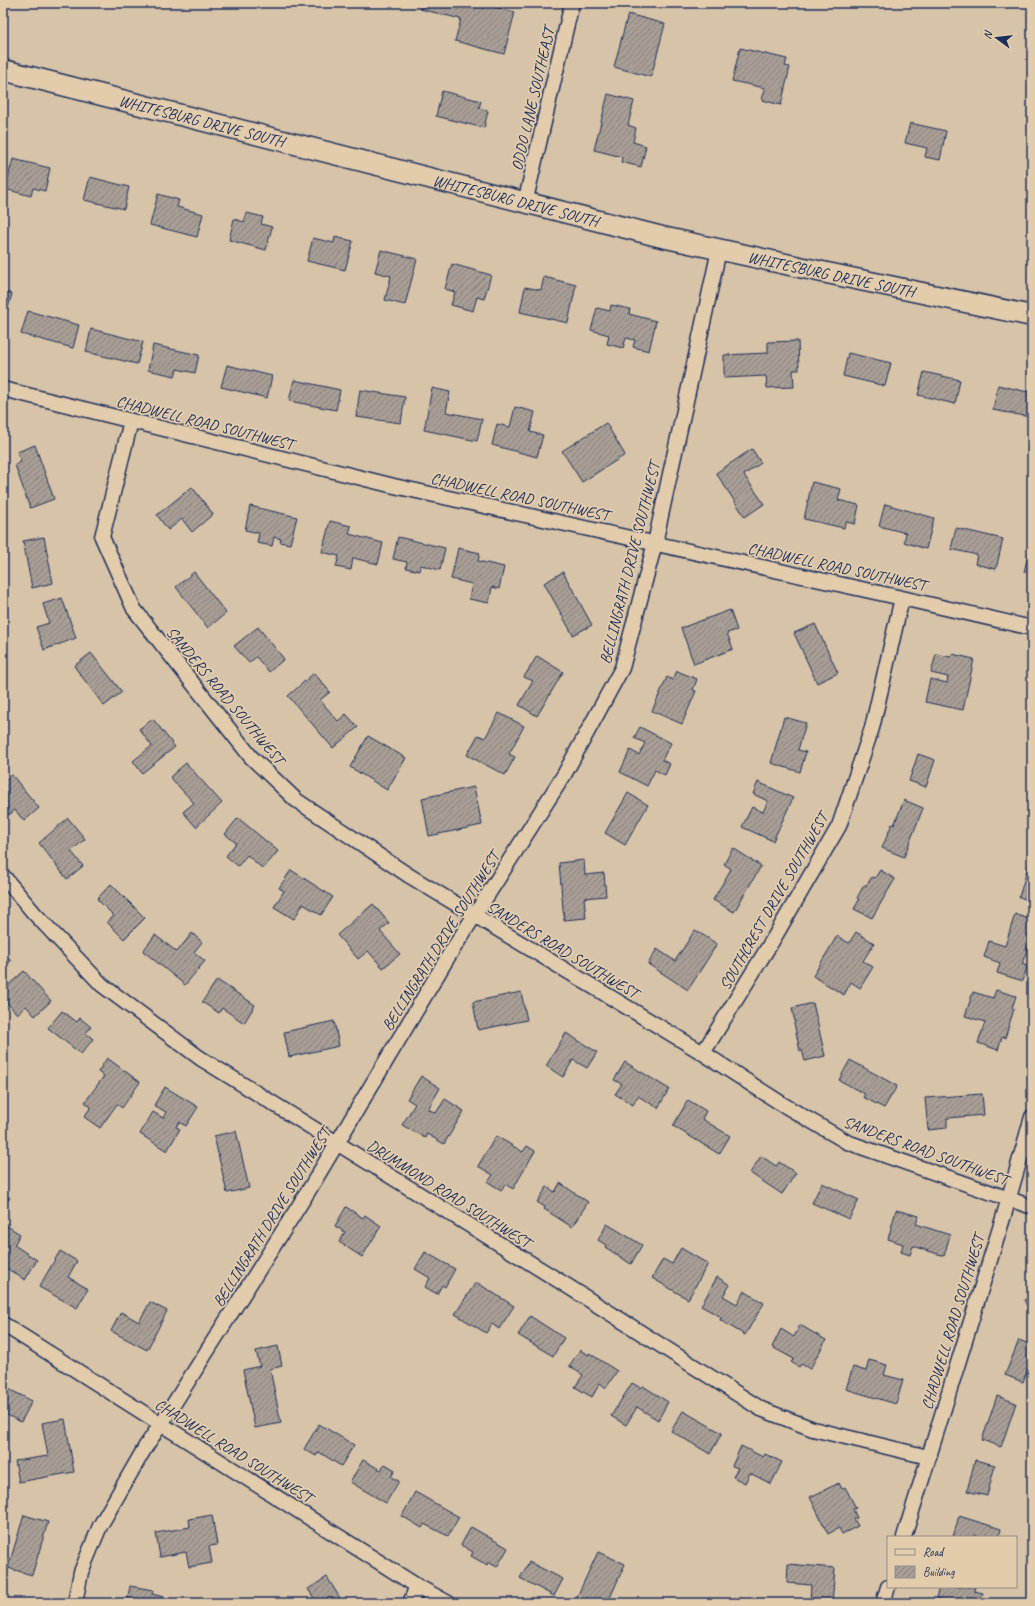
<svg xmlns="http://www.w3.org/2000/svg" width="1035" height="1606" viewBox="0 0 1035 1606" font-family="Caveat,sans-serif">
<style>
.building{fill:url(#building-hatch);stroke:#1b2f5e}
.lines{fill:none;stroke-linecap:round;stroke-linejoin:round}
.street-casing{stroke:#1b2f5e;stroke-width:17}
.secondary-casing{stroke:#1b2f5e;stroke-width:23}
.street{stroke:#e3ccac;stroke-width:14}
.secondary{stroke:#e3ccac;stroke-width:20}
.labels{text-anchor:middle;stroke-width:3.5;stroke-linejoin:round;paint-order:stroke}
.street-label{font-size:16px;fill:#1b2f5e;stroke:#e3ccac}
</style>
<defs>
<pattern id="building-hatch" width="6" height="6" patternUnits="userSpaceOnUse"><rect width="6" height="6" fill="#a89e95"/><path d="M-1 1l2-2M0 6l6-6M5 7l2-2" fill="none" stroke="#88817d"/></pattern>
</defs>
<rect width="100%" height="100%" fill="#d7c3a7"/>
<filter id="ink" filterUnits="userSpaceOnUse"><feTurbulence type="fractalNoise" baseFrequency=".025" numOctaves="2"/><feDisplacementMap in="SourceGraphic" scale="8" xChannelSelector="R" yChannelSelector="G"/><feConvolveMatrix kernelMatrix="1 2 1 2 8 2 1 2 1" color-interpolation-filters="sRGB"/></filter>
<g filter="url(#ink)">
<!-- building -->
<path class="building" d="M422,3H478L515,12L504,54L455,41L461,19L420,9Z
M628,14L665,24L651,77L614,67Z
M740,48L787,59L785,66L790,67L781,105L762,100L765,88L732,81Z
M442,91L481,101L479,108L488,111L484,128L436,116Z
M608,94L634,101L628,125L636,128L633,142L646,146L641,167L621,162L622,157L594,150Z
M910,123L946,131L940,160L925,157L927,148L905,143Z
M13,159L50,168L45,191L33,188L31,196L5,189Z
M90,177L129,187L124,209L84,200Z
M158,194L179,200L177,207L203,214L197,237L150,225Z
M247,213L263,217L261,224L272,227L266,250L229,240L234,219L244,222Z
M335,237L353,241L345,270L307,261L313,238L334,243Z
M381,250L417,259L405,305L385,300L391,276L375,272Z
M452,264L491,275L484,299L477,297L473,311L451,305L455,292L445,289Z
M544,277L576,285L568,323L520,312L525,287L541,290Z
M3,291L12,294L3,325Z
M611,305L630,309L629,314L656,321L649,351L633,347L635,340L626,338L623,348L607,344L609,335L591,330L597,308L610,311Z
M28,311L79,325L73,348L21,334Z
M91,329L143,342L137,364L86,352Z
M798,341L799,370H793L794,387L767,388L766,376L724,378V355L768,353V342Z
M153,345L199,355L195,373L177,369L175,376L148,370Z
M848,353L891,363L885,386L843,376Z
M227,365L272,376L267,398L221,387Z
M924,372L960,380L955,404L918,395Z
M294,380L340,390L336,410L289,401Z
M998,385L1032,393V408L1030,417L993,410Z
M432,388L450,392L446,412L482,419L477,441L424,430Z
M360,390L405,397L401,423L356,417Z
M515,407L535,412L530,432L543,435L537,457L492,445L497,424L510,427Z
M606,423L625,455L582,482L562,451Z
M35,445L54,499L30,508L15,465L21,462L17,452Z
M752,449L761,463L744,475L764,504L745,517L716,473Z
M812,482L841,489L838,500L859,505L855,524L846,522L844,528L804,519Z
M192,487L213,514L192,532L182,519L168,530L157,515Z
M885,504L934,518L926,549L904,542L906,533L879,526Z
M250,506L297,517L290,544L280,542L281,539L274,537L272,546L257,543L259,533L245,530Z
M330,521L351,526L349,534L383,543L378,564L353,558L351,570L336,567L339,556L322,552Z
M956,528L1003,539L996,569L975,564L977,555L951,549Z
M44,537L53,583L32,588L23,541Z
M398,537L445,548L440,570L421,565L420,571L406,568L407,562L393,559Z
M458,548L480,553L478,561L504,567L499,589L492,587L489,603L469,599L472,584L451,579Z
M1029,552L1032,553V574L1024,572Z
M194,572L226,613L208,628L176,587Z
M563,572L592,625L573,635L544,583Z
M62,598L76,638L44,650L36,627L49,623L43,604Z
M730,610L737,630L727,633L733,649L694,664L681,628Z
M815,624L838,673L817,683L794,633Z
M258,627L284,659L269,672L256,657L249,663L234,646Z
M91,653L122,692L104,706L74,666Z
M936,654L951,657L952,654L974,659L963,710L925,702L930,679L947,683L948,677L931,673Z
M537,656L563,672L537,716L519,705L533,681L524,677Z
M677,671L697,679L693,690L696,691L682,724L652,711L667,677L673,680Z
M314,673L330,692L320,700L338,721L346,714L358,727L333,748L288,696Z
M499,713L524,726L509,754L515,757L505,775L467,755L478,735L485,738Z
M784,717L806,723L798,750L806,752L800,772L771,763Z
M153,719L175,747L142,773L133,761L152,746L139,729Z
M640,727L671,743L662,760L670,764L665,775L655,770L647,786L620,772L630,750L639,755L645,743L634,738Z
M368,736L406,758L387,790L350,767Z
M918,754L935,760L926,787L909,781Z
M186,763L222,803L196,827L183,812L194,803L170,777Z
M12,775L39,808L24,821L15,810L9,815L3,807V782Z
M758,782L793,798L773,841L742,827L752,807L763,812L768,801L753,794Z
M474,787L482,825L429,836L422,798Z
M628,793L648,805L625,845L605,833Z
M904,800L923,808L904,857L882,848L892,824L894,825Z
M68,818L85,839L71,851L83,866L67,879L39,843Z
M238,818L278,851L263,869L247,855L238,866L226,856L236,843L225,834Z
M733,848L761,866L734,912L713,900L731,869L724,864Z
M1032,854V901L1019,897Z
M584,860L585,875L604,873L606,896L584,898L586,918L564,920L559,863Z
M291,870L333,897L321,915L303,904L294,919L274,907L284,891L279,888Z
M880,870L895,879L872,918L854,909L859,900L857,898L864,885L866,886L872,877L875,878Z
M111,884L145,918L124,939L107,922L114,916L97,899Z
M373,904L389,923L380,931L400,954L383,968L368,951L358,959L337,935Z
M1015,914L1032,920V925L1028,937L1031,938L1022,964L1027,966L1023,981L997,973L1000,963L984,957L989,941L1005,946Z
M695,930L717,944L688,990L648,964L657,949L675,961Z
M856,932L874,943L863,961L873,967L860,988L851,982L844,995L813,976L837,936L849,943Z
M192,933L202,942L194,952L205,961L185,985L143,951L155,935L177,952Z
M3,952L11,961L3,967Z
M24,971L51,1001L35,1016L26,1006L17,1014L3,998V990Z
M217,980L255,1005L244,1023L222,1008L219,1013L202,1002Z
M996,990L1016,996L1012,1008L1014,1009L1005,1038L1002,1037L998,1050L978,1043L985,1022L965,1016L973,992L993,998Z
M521,992L527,1020L478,1030L473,1002Z
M813,1003L825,1056L805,1061L802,1050L800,1051L794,1023L795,1022L792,1008Z
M62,1011L77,1022L80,1018L91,1027L86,1033L93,1039L81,1054L48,1028Z
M334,1021L339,1046L289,1057L284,1032Z
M566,1033L597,1052L587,1068L573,1060L563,1077L546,1066Z
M107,1058L140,1082L122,1108L117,1104L100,1128L84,1117L91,1107L85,1102L104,1076L98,1072Z
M850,1060L897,1086L884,1108L863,1097L865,1094L839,1080Z
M625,1062L669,1089L658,1108L638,1096L633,1105L615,1094L622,1084L614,1080Z
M421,1076L440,1088L428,1109L436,1113L445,1099L464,1111L444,1144L427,1134L425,1138L402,1125L415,1104L407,1099Z
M165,1087L198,1107L186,1126L179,1122L176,1127L180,1129L167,1151L140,1134L153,1112L163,1118L166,1112L154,1105Z
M982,1094L984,1115L947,1118V1128L928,1130L925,1098Z
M688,1100L706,1111L702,1119L730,1136L719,1154L673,1126Z
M236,1131L249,1188L227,1193L214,1136Z
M496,1136L523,1152L527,1146L535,1151L513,1189L505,1184L501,1190L488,1182L493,1175L478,1166Z
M761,1156L776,1166L779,1162L796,1173L782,1194L750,1173Z
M560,1183L588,1202L572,1227L544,1209L545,1207L537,1202L547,1187L555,1192Z
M822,1183L859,1200L849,1219L812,1203Z
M3,1193L10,1198L3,1207Z
M346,1207L363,1218L365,1215L381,1226L362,1257L339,1242L345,1232L335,1226Z
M896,1210L919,1216L916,1224L950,1235L944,1256L913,1246L910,1255L901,1252L903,1244L888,1239Z
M607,1224L642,1245L631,1264L605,1247L606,1245L598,1240Z
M7,1226L20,1234L14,1245L37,1260L25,1280L3,1266V1232Z
M681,1248L708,1264L688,1299L652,1278L663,1259L672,1264Z
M60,1251L77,1261L68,1277L88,1289L77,1308L39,1287Z
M425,1252L455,1269L445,1287L442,1285L437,1294L425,1287L430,1278L415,1269Z
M717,1277L730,1285L723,1296L737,1304L744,1291L764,1303L745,1335L720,1320L721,1317L701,1306Z
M476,1282L514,1306L499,1329L492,1324L486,1333L455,1314Z
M1032,1296V1315L1024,1300Z
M150,1302L167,1311L147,1350L111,1331L121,1312L139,1322Z
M530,1316L564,1338L553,1356L518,1335Z
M800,1325L826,1340L810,1369L801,1364L799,1367L791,1362L794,1359L772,1347L781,1329L794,1337Z
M1019,1340L1032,1345V1357L1023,1382L1005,1375Z
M278,1346L282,1366L270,1369L281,1423L255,1428L243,1370L260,1366L256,1351Z
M580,1350L588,1355L589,1353L617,1371L606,1388L600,1383L592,1397L575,1387L583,1375L569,1366Z
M869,1360L887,1365L884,1375L903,1380L896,1404L846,1389L853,1367L866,1371Z
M632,1383L641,1388L643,1386L668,1402L658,1420L637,1407L626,1425L611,1416Z
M3,1386L32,1401L21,1422L3,1413Z
M997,1396L1016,1403L1001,1447L982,1440Z
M683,1411L722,1433L710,1454L671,1431Z
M65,1419L74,1472L19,1482L15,1461L48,1456L42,1423Z
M319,1424L354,1445L341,1466L319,1452L316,1456L304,1449Z
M741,1446L763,1457L765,1454L782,1462L771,1484L750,1473L745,1483L733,1477L738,1468L732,1466Z
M363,1460L381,1470L385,1464L395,1470L391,1477L399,1481L386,1503L350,1482Z
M975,1460L995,1465L987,1496L967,1491Z
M839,1483L842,1489L845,1487L856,1508L853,1509L857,1518L854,1519L858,1526L842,1534L839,1528L828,1534L810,1497Z
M415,1492L459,1517L448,1536L424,1524L422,1528L402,1516Z
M24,1515L48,1522L32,1575L8,1568Z
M212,1515L217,1545L209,1546L212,1563L189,1567L186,1552L160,1557L156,1533L190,1527L189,1519Z
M959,1516L1001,1529L999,1537H983L975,1535L974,1537H953Z
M471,1527L508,1548L497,1567L488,1562L487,1565L471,1556L473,1552L461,1545Z
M598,1552L625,1564L609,1600L617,1603H574Z
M529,1562L563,1579L554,1596L520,1578Z
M788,1564L835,1568L832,1603H810L811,1585L787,1583Z
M327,1577L343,1603H317L308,1589Z
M130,1586L153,1590L152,1594L164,1597L163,1603H127Z
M939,1587H975L974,1591L983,1593L980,1603H972L962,1600L961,1603H938L939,1599L936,1598Z"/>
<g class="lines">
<!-- street casing -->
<g class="street-casing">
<path id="street" d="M525,203L572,3
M3,389L394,486L902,598L1032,628
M131,421L102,537L134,609L251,757L296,800L408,875L703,1053L782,1104L847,1142L1032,1207
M3,876L34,913L102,985L200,1058L569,1287L761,1409L813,1429L928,1457
M703,1053L774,938L839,826L872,728L902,598
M3,1324L417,1586L448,1603
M904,1537L1004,1215L1032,1117
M75,1603L81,1572L100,1526L146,1446L161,1424L309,1190L448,957L564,775L622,668L655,543L719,250
M410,1603L417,1586
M883,1603L888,1587"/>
</g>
<!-- secondary casing -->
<g class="secondary-casing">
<g id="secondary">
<path id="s1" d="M3,70L662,237L827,273L1032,316"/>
</g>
</g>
<!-- street -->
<use href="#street" class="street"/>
<!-- secondary -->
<use href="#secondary" class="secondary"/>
</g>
</g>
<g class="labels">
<!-- street labels -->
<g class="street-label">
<text transform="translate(532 99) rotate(-77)" y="6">ODDO LANE SOUTHEAST</text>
<text dy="6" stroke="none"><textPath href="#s1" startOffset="205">WHITESBURG DRIVE SOUTH</textPath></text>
<text dy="6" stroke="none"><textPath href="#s1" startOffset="529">WHITESBURG DRIVE SOUTH</textPath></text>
<text dy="6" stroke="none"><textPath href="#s1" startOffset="853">WHITESBURG DRIVE SOUTH</textPath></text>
<text transform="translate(205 422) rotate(14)" y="6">CHADWELL ROAD SOUTHWEST</text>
<text transform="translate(520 496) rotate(12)" y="6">CHADWELL ROAD SOUTHWEST</text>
<text transform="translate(629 563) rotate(-76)" y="6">BELLINGRATH DRIVE SOUTHWEST</text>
<text transform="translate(837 566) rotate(12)" y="6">CHADWELL ROAD SOUTHWEST</text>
<text transform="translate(226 695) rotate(50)" y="6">SANDERS ROAD SOUTHWEST</text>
<text transform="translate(773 901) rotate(-60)" y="6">SOUTHCREST DRIVE SOUTHWEST</text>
<text transform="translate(440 941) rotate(-58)" y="6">BELLINGRATH DRIVE SOUTHWEST</text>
<text transform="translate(563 949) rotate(31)" y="6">SANDERS ROAD SOUTHWEST</text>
<text transform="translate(926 1150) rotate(20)" y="6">SANDERS ROAD SOUTHWEST</text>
<text transform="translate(449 1193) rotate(32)" y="6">DRUMMOND ROAD SOUTHWEST</text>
<text transform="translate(271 1217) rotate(-58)" y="6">BELLINGRATH DRIVE SOUTHWEST</text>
<text transform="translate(952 1322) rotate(-73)" y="6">CHADWELL ROAD SOUTHWEST</text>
<text transform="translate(234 1450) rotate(32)" y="6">CHADWELL ROAD SOUTHWEST</text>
</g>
</g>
<!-- margin -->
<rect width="1035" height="1606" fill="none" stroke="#e3ccac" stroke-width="16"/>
<rect x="8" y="8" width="1019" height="1590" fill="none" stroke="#1b2f5e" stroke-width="1.5" filter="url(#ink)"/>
<!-- legend -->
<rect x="887" y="1536" width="130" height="52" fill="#e3ccac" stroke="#938d8d"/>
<rect x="895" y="1549" width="20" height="6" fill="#e3ccac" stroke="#938d8d"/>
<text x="923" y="1556" font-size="12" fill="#1b2f5e">Road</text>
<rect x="895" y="1566" width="20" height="12" fill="url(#building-hatch)" stroke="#938d8d"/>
<text x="923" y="1576" font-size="12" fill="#1b2f5e">Building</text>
<!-- north arrow -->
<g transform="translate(997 38) rotate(285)" stroke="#e3ccac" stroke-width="3" paint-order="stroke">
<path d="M0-3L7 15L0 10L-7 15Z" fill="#1b2f5e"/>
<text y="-6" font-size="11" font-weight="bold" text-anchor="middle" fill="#1b2f5e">N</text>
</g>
</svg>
